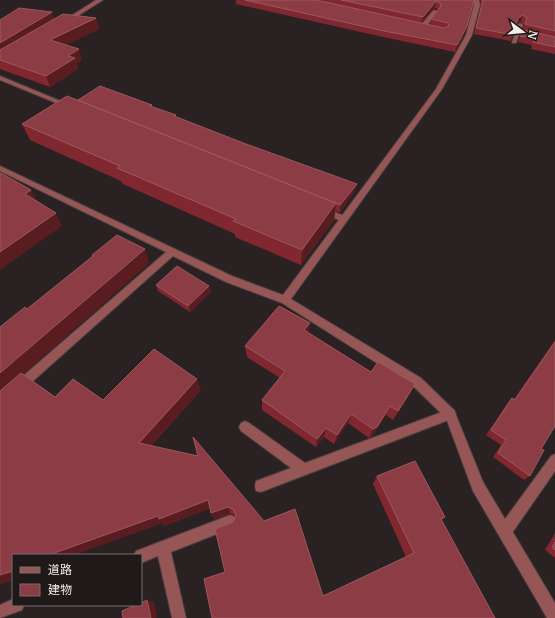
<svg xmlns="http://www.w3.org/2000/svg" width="555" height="618" viewBox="0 0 555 618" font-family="Merriweather,'Noto Sans JP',serif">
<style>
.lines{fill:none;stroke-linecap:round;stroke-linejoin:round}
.service-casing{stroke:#463e3e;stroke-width:2}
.minor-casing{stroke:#463e3e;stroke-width:2}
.service{fill:#955655;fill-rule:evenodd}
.minor{fill:#955655;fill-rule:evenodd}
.wall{fill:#80272f;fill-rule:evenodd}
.shaded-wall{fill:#581c21}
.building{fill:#8c3c44;stroke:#9c585e}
</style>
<rect width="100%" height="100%" fill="#2a2222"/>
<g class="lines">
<!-- service casing -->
<g class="service-casing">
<path id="service" d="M433,10L438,11L425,28H421L420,27Z
M520,23L523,25L520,32L555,39V43L519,35L516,43H512L517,25Z
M0,76L70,105L71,106L66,107L0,80Z
M322,207L347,217L348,219L344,222L319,212L318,210L319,208Z
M450,409L454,410L456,414L454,418L261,492L256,491L255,486L256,481L291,468L241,431L239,427L241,423L245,421L249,423L305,463Z
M555,454V471L510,536L505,538L500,536L498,531L500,526L551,456Z"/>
</g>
<!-- minor casing -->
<g class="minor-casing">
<path id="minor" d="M96,0H103L65,24L60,23Z
M473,0H479L480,5L472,35L442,89L291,299L421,378L454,410L483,482L555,603V618H547L473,491L446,418L413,386L282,303L226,282L173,256L4,407L0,408V396L166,252L0,171V166L232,276L283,295L436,89L466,35L474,5Z
M230,515L235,517L237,522L235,527L171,552L186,618H172L158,556L141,563V555H134L136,551Z
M13,599V605H24L22,610L0,618V605Z"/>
</g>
<!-- service -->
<use href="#service" class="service"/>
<!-- minor -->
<use href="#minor" class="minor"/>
</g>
<!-- wall -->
<path class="wall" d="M236,0H474L465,33L455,52L383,37L236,4ZM435,8L438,9L431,19L430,25L422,23Z
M480,0H555V54L531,49L532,45L518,42L524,25L521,22L516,24L511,41L474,34L481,5Z
M96,18L99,29L66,45L82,60L77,63L78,69L50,87L0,69V20Z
M78,100L152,107L355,191L340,212L335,211L334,220L301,265L235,237V234L123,184L121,181L30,140L22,124Z
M92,255L149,263L23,374L55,397L103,400L201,390L151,446L198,456L323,596L406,557L373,484L377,476L445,517L441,520L495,618H212L225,572L233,522L236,516L231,514L214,519L211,513L210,508L164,526L162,523L73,555H13V580L0,584V327L27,309L93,256Z
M156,285L211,292L190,312L158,291Z
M309,333L371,372L410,394L393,420L386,415L372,436L369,438L348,423L334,444L324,437L316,447L262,410V400L280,378L247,357L245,346Z
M555,340V426L541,449L530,476L524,480L493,457L501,445L486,435L507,404L512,398L514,399Z
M555,533V558L545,550Z"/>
<!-- shaded-wall -->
<path class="shaded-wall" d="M436,1L435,8L421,23L423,17Z
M52,12L55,23L0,56V43Z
M523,15L521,22L516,25L518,18Z
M96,18L99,29L54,51L50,40Z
M467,26L465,33L455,52L457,45Z
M79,49L82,60L77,63L78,69L50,87L46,76L68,56Z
M357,184L355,191L340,212V205Z
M31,190L38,202L25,194Z
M336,203L334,220L301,265L302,250Z
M56,213L62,226L0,270V252Z
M145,249L149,263L0,394V373Z
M209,286L211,292L190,312L188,306Z
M310,323L309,334L304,330Z
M197,379L201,390L145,452L139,443Z
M415,384L410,394L393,420L398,411Z
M390,406L386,415L372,436L369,438L373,429Z
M351,414L348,423L334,444L337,435Z
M326,428L324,437L316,447L317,439Z
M208,500L212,507L164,526L162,523L73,555H49L158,516Z
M228,507L231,514L214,519L211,513Z
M13,571V580L0,584V575Z
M147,600L154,602L157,618H151Z"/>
<!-- building -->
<path class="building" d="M245,0H316L444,28L449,26L448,23L431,19L441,6L440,3L436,1L423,17L341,0H474L467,26L457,45L384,31Z
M483,0H555V31L525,24L527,18L523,15L518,18L513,35L476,28Z
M19,8L52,12L0,43V20Z
M63,14L96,18L50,40L79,49L68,56L75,58L46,76L0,60V50Z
M523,30L555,37V47L533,42L535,39L520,36Z
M100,86L152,105L150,106L176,115L174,116L246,144L357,184L340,205L78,100Z
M67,96L336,203L302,250L233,221L236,219L117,168L120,166L22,124Z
M0,173H1L31,190L25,194L56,213L0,252Z
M117,235L145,249L0,373V327L25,307L27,309L93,256L92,255Z
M177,266L209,286L188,306L156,285Z
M279,306L310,323L304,330L371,372L378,362L415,384L398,411L390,406L377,427L373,429L351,414L337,435L326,428L317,439L262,400L285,371L245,346Z
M555,342V426L541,449L544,450L530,476L498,453L506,440L491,430L512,398L515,400Z
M154,349L197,379L139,443L198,456L193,437L264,521L295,509L323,596L414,553L377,476L415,461L445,517L441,519L495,618H212L204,579L225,572L215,529L233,522L236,515L233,509L228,507L211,513L208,500L159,519L158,516L49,555H13V571L0,575V391L21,373L55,397L73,379L103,400Z
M555,542V550L552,548Z
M147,600L151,618H123L122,611L136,605H141V603Z"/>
<!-- legend -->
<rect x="12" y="554" width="130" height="52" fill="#201919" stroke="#746e6d"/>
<rect x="20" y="567" width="20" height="6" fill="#955655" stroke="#746e6d"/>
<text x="48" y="574" font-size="12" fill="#f2edec">道路</text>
<rect x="20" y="584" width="20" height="12" fill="#8c3c44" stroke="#746e6d"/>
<text x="48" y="594" font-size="12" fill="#f2edec">建物</text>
<!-- north arrow -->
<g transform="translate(523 32) rotate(106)" stroke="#201919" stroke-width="3" paint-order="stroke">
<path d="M0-3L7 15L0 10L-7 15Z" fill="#f2edec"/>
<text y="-6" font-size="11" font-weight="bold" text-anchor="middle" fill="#f2edec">N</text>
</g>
</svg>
